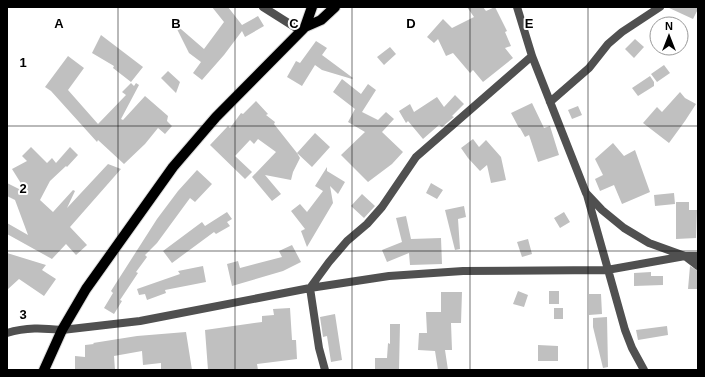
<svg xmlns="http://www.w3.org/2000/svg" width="705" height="377" viewBox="0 0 705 377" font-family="Helvetica,sans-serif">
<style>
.building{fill:#c0c0c0}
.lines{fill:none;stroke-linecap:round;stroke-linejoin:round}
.primary-casing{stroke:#dbdbdb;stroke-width:12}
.minor{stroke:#505050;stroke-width:8}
.tertiary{stroke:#505050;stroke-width:8}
.primary{stroke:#000;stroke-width:10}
.grid{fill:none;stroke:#000;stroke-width:1;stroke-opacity:0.55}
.grid-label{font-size:13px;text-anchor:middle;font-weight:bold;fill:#000;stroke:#fff;stroke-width:4;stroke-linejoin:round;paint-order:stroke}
</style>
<rect width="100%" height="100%" fill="#fff"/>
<!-- building -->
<path class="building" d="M212,7H228L242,25L258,16L264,26L245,37L242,31L224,55L202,80L193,73L201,62L189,53L174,23L204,49L224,22Z
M467,7H483L486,11L495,7L507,31L505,32L511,46L505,48L513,58L483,82L473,70L470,73L453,53L446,56L438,39L434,43L427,37L443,19L452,28L474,17Z
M667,7H698V9L693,19Z
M101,35L143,67L131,82L113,68L114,66L92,53Z
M635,39L644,47L634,58L625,49Z
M316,41L327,48L322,55L353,78L352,79L322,70L315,65L302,86L287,77L296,61L300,63Z
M390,47L396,54L384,65L377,57Z
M68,56L84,68L68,90L98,124L126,95L122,92L131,83L134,86L136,83L139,85L121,119L123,120L145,96L168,116L167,121L172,126L165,134L158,128L145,144L124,164L98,140L97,142L51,91L45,87Z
M664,65L670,73L657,82L651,74Z
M168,71L180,82L176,93L161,78Z
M650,76L654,82V86L638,96L632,88Z
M342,79L361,94L368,84L376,90L362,112L378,120L386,112L394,119L382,132L403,152L392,164L368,182L341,155L365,132L348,122L355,109L333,92Z
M680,92L685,98L696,104L685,121L669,143L643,123L657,107L662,112Z
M455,95L464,104L452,116L454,117L442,127L439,125L423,139L408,121L406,123L399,111L410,104L414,112L437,97L444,107Z
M256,101L268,114L266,115L275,122L274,124L297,153L315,133L330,147L312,167L297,153L300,158L293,172L291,180L265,175L281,194L272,201L252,177L276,152L258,139L254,144L250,140L235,156L252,172L245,179L210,145L228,126L230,128L241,113L243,114Z
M532,103L544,128L550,126L559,155L538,162L529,135L525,137L520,128H519L511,113Z
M578,106L582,115L572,119L568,110Z
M473,139L479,147L486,140L501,157L506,180L491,183L487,165L480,171L468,158L461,148Z
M613,143L624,156L635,150L650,192L622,204L614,185L600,191L595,179L603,175L595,159Z
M31,147L47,163L52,158L56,163L70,147L78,155L67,167L66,166L50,181L40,200L53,212L73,190L75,191L67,208L108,164L121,169L70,227L87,245L76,255L66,244L52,259L7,234V223L28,235L15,200L7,196V183L27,193L12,169L27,161L22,156Z
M327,167V171L345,182L338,194L330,186L333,203L307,247L301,231L305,229L291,211L300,204L307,212L323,191L315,186Z
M197,170L212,184L195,202L190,198L157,243L145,255L147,257L136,272L138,273L120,300L122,301L114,314L104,308L113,293L111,291L157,219L178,191Z
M431,183L443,190L437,199L426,193Z
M674,193L675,204L655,206L654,195Z
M362,194L375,206L364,218L351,206Z
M676,202H689V210H697L696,238L676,239Z
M464,206L466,217L458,219L460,249L455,250L445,210Z
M227,212L232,219L227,222L230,226L216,234L214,232L172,263L163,251L202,222L205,226Z
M564,212L570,222L560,228L554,218Z
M406,216L411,239L441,238L442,264L410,265L409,253L387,262L382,250L402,242L396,218Z
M528,239L532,254L522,257L517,242Z
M292,245L301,262L283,271L232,286L227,264L238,261L240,268L282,257L279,251Z
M7,253L46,265L42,270L56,279L44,296L19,279L7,290Z
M203,266L206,282L165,290L166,293L147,300L145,294L139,295L137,289L180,274L178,271Z
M690,266L698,271V289H688Z
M651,272V276H663V285L634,286V273Z
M518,291L528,295L524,307L513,304Z
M549,291H559V304H549Z
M441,292H462L461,323H451L452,350H445L448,370H438L435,351L418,350L419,333H427L426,312H441Z
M589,294H601L602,314L589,315Z
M290,308L292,340H296L297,359L257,364L258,370H208L205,330L262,322V316L274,315L273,309Z
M554,308H563V319H554Z
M335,314L342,360L331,362L327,336L323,337L320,317Z
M607,317L608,367L603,368L593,327V318Z
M390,324H400L399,370H375V358H387L388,343L390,344Z
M667,326L668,335L638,340L636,330Z
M186,332L192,370H161V363L143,365L142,351L114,356L115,370H75V356L85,357V345L94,344L93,343L137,336Z
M538,345L558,346V361H538Z"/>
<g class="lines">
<!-- primary casing -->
<g class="primary-casing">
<path id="primary" d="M305,27L312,7
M44,370L62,330L86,289L173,167L216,117L305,27L321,20L335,7"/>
</g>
<!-- minor -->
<path class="minor" d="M263,7L301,31
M517,7L532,56L586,193L602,210L624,228L649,243L685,256H698
M550,102L589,68L608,44L622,32L660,7
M587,195L625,330L632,348L644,370
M62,330L140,321L310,288L329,262L347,241L367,224L382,207L416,157L532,56
M325,370L319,348L310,288L389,276L463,271L607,270L685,256L698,266"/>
<!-- tertiary -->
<path class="tertiary" d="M7,333C26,327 43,328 62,330"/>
<!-- primary -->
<use href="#primary" class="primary"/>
</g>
<!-- grid -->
<path class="grid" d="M118,7V370M235,7V370M352,7V370M470,7V370M588,7V370M7,126H698M7,251H698"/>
<g class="grid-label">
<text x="59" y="28">A</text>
<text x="176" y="28">B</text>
<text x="294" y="28">C</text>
<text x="411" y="28">D</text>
<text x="529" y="28">E</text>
<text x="23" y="67">1</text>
<text x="23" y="193">2</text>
<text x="23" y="319">3</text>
</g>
<!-- border -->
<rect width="705" height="377" fill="none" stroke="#000000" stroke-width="16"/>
<!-- north arrow -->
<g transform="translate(669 36)"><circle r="19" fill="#ffffff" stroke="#999999"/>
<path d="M0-3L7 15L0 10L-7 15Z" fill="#000000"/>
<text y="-6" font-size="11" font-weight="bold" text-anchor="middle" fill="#000000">N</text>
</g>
</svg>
